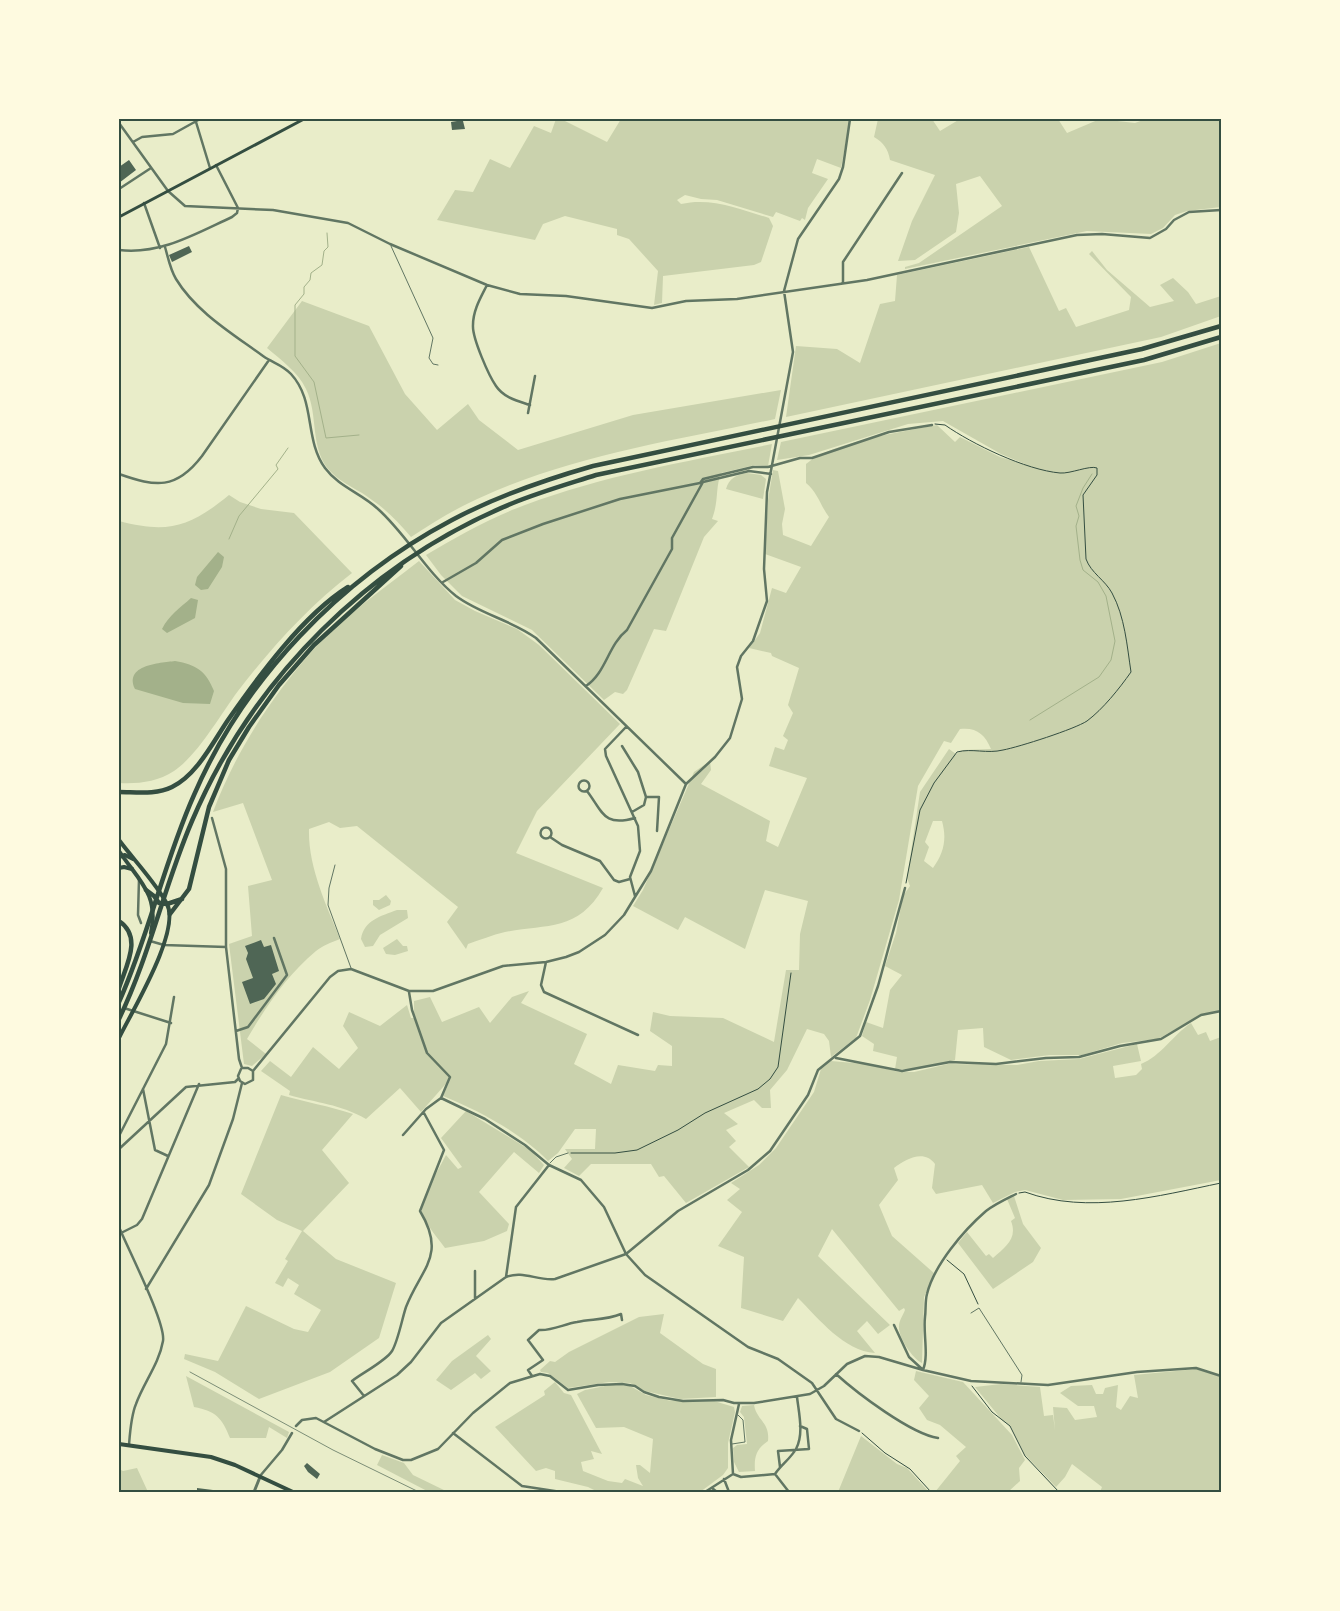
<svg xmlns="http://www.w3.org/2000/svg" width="1340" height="1611" viewBox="0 0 1340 1611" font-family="'Playfair Display',serif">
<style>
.green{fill:#cad2ad;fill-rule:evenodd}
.water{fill:#a3b18a}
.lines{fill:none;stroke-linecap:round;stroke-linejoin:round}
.stream{stroke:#a3b18a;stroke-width:1}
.building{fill:#4f6655}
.path{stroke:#344e41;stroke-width:1}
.service{stroke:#617663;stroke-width:1}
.minor{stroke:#617663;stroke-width:2.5}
.tertiary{stroke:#617663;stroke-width:3}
.secondary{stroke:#344e41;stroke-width:3}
.primary{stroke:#344e41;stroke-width:4}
.trunk{stroke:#344e41;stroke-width:4}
.motorway{stroke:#344e41;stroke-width:4.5}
.rail{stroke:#7c8e77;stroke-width:1}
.neatline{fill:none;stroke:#344e41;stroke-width:2}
</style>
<rect width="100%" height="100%" fill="#e9edc9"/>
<!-- green -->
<path class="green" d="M556,119H561L607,142L621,119H850L841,168L817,159L812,173L828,179L808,208L805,220L802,218L800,221L776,212L773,217L717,200L701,199L685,195L677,200L681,204C711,197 740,209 769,218L773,226L761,262L754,265L663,276L662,303L654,305L658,271L629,239L617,235V229L565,216L543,224L535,240L437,220L455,190L473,192L490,159L510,168L534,126L551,133Z
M878,119H932L940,131L960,119H1058L1067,133L1100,119L1135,123L1146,119H1221V207L1187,211L1175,215L1163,228L1151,234L1087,231L905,269V267L919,263L1002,206L980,176L956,184L959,213L956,232L915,260L898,261L912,221L935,175L890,160C888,149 884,143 874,137Z
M1029,247L1059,311L1066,308L1076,327L1129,310L1131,297L1089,254L1092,251L1107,270L1150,307L1174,301L1160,285L1173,278L1188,292L1196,304L1221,296V316L1161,337L786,417L796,346L837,349L860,363L880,304L895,301L897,275Z
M302,301L369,326L405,394L437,430L468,404L479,420L518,450L633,415L781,390L775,419C677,440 575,455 484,496C458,507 434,522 411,537C399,523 387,510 372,500C360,490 342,484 331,472C309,450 319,415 306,389C298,372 281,360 267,348Z
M1221,343V1010L1197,1017L1158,1039L1122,1043L1082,1055H1050L1011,1060L984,1047L983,1028L958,1030L955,1060L916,1069H895L897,1057L873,1051L874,1044L862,1036L866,1022L883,1028L890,990L902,975L885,966L896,933L903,896L910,886L907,878L920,792L949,749L956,754L963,750L991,749C985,734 976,727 960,729L951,743L944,741L918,786L899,900L870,1000L856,1038L831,1057L829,1041L824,1034L807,1029L787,1070L770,1090L771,1108H762L754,1100L724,1113L738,1124L726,1130L736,1141L729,1147L749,1167L686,1203L664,1176L659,1177L651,1164H591L579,1176L564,1168L572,1159L565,1149H595L596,1129H575L558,1153L548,1161C521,1133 480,1111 443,1096L451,1078L421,1112L400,1088L366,1119C340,1104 317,1103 289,1095L290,1091L261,1071L270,1061L291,1077L313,1047L339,1069L358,1048L343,1026L349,1012L380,1026L407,1005L411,1018H414V1001L430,997L442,1022L479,1007L490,1023L512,997L529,991L521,1003L587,1034L574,1064L611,1084L618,1065L655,1071L658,1065L672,1066V1046L650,1031L653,1012L670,1016L723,1018L774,1042L786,970H799L800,934L808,901L765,890L745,949L685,917L678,930L633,906L643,890L694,772L710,761L711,770L701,784L770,821L766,841L778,847L807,778L769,766L775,747L784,750L788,740L783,736L793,713L788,705L799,668L772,656L771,653L749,648L760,633L772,588L786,593L801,567L765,554L768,500L773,470L778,471L785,509L782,524L783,535L811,546L829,517C820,505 818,493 806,483V464C832,442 902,432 937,425L955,442L960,437L1000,457L1027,465L1001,454L943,421L908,424L809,455L777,460L781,442L1162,362ZM933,821H942C947,839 944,853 933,868L924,861L929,847L925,842Z
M772,444L768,466L755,465L721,473C715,489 719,501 712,519L718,521L704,537L666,631L654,629L627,690L623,694L615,692L604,700L532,630L462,596L441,575L426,555C458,536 490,518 525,505C604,475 689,461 772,444Z
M747,473L761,475L766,479L763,499L726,489C729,478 736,475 747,473Z
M229,495L240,502L261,509L294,513L352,573C308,607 272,647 238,691C220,715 198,755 174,771C157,782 138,784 119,783V521C168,534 190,527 229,495Z
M419,561L455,600L475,611L517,629L539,645L620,724L537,811L516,853L603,888C578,932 545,924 505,932C492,935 480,940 468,944L466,949L447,922L458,907L357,826L340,828L329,822L309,829C308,867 326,904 340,939C332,942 322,946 316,951C287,975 265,1008 247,1039L266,1054L252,1066L244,1064L229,944L252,936L248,886L272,880L243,803L213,812C236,751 270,699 313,650C344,616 383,589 419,561Z
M386,895L391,901L390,905L379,910L373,905V900H379Z
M397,910H407L408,918L380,935L373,946L365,947L361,939C364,920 381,916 397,910Z
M397,939L403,946H407L408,951L395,955L386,954L383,948Z
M1191,1023L1198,1035L1206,1032L1210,1041L1221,1037V1180L1121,1199L1063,1200L1025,1190L1015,1192L993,1203L982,1185L936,1194L932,1188L935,1164C924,1149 906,1159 894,1168L898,1180L879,1205L892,1236L935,1274L924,1297L922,1363C912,1358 898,1337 899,1326C899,1321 903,1315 905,1310L904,1308L899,1311L832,1229L818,1256L890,1325L878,1334L867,1321L857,1331L875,1353C844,1351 819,1319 798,1298L783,1321L741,1308L744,1257L718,1246L742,1212L727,1200L740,1189L731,1183L759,1165L776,1148L814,1092L821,1069L831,1061L866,1064L899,1072H914L948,1064L1017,1065L1039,1061L1079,1059L1137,1044L1141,1061L1113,1066L1115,1078L1136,1075L1142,1069L1141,1064C1161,1056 1173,1035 1191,1023Z
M281,1095C305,1102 329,1106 353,1114L322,1150L349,1183L303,1231L336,1259L396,1283L379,1338L330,1372L259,1399L215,1372L184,1359L185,1354L218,1361L246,1306L294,1329L308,1332L321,1310L294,1294L299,1285L288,1278L283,1287L275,1283L288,1261L285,1259L302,1231L277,1220L241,1194Z
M466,1111L530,1150L544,1165L539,1173L514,1152L479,1192L509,1224L507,1231L484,1241L445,1248C437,1237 426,1225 422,1212C420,1200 440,1167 446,1155L458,1169L462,1167L441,1138Z
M1014,1196L1023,1224L1041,1248L1033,1262L993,1289L958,1243L967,1232L986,1256L989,1254L993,1258C1005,1247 1018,1239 1011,1221L1015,1218L1007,1199Z
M664,1314L660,1333L703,1364L716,1369V1397L680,1399L645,1391L630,1383L609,1382L568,1388L548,1373L541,1372L540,1370L550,1361L555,1362L569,1352L639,1317Z
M488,1335L491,1339L476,1356L491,1371L481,1379L475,1373L451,1390L436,1380L452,1361Z
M1197,1369L1221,1377V1492H1100L1102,1487L1072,1464L1065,1477L1056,1487L1025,1455L1011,1427L1002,1420L975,1387L1001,1384L1040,1387L1044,1416L1053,1415L1055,1430L1053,1407L1067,1408L1075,1420L1097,1417L1094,1406H1078L1060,1393L1071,1386L1092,1385L1096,1394H1103L1105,1388L1118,1385L1116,1407L1121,1410L1130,1396L1138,1398L1134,1375Z
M916,1371L963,1382L1012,1435L1025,1460L1019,1468L1020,1481L1008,1492H935L960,1461L956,1456L966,1447L940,1425L927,1420L919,1408L929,1396L914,1380Z
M186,1376L289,1432L287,1438L269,1427L266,1438H230C222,1418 216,1411 194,1407Z
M555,1382L564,1393L571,1395L602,1454L591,1451L594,1459L581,1462L583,1471L608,1481L622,1483L625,1479L643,1486L638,1478L636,1465H640L650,1473L653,1439L624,1427L596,1428L577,1394L585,1390L610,1385L630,1386L646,1395L671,1401H714L734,1407L735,1412L728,1443V1468L723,1475L700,1492H598L588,1487L555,1479V1471L546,1468L536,1471L495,1427L545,1395L544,1391Z
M754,1405C757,1421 770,1422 768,1441C756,1449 754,1457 755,1471L739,1472L734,1462L733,1448L737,1445L747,1444L744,1417L740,1412L742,1406Z
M861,1436L897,1464L907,1468L929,1492H838Z
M382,1455L404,1463L413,1475L448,1492H429L377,1465Z
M137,1468L148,1492H119V1469L123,1471Z"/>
<!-- water -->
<path class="water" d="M218,552L224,557L222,567L208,589L201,590L195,585L197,577Z
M191,598L198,600L195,618L167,633L162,629C169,615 180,608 191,598Z
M175,661C197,665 206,671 214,691L210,704L183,703L135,689C124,665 159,663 175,661Z"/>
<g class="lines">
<!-- stream -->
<path class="stream" d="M327,233L328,247L324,251L322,265L311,273L310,280L304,287V294L295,305V356L314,382L326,438L359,435
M229,539L239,516L278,469L276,465L288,448
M1030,720L1099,677L1111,660L1115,641L1106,596L1098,582L1083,570L1080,560L1076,526L1079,516L1076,506L1083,488L1092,474"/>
</g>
<!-- building -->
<path class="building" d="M457,121H463L465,129L452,130L451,122Z
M129,160L136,170L119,183V167Z
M189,246L192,252L172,262L169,255Z
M261,940L264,947L271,945L279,971L272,974L276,984L264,999L250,1004L242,982L253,978L246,959L248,953L245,946Z
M307,1463L320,1474L317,1479L308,1472L304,1466Z
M197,1488L221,1491V1492H197Z"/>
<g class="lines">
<!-- path -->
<path class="path" d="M906,883L920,810L934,783L957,752C972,748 987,754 1003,750C1019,747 1075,729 1087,721C1103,709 1119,689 1131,672C1127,646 1125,617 1112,593C1105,580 1091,573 1086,559L1083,495L1097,475V468C1090,465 1070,474 1060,473C1026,470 972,444 945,425L935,424
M571,1153H615L637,1150L678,1130L705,1113L758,1089L770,1079L778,1067L791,973
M1019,1193L1025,1192C1088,1215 1158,1196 1221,1183
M947,1260L964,1274L978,1304
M972,1386L992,1412L1010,1426L1025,1456L1059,1492
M862,1433L885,1453L910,1469L931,1492"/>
<!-- service -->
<path class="service" d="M391,246L433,338L429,358L433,364L438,365
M335,865L329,888L328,905L351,968
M550,1163L556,1157L568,1153
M971,1313L979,1308L1022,1375L1021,1382
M732,1444L745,1442L743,1420L738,1415"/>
<!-- minor -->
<path class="minor" d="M196,122L210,168
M119,123L168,191L185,206L273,210L348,223L390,244L487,285L520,294L566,296L652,308L686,301L737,299L867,280L1077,235L1102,234L1150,238L1166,229L1174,220L1189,212L1221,210
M133,142L142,137L173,134L200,119
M216,165L238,208
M119,189L151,168
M144,203L160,248
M165,247C168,257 170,269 176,279C196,312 233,334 263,356C273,363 283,365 291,374C316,401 304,439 325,468C339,487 361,493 378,509C407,535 426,572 456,596C480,614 511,620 536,638L686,784
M119,250C160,255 195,234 232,217L237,213L238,208
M843,283V262L902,173
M487,285C481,297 473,310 473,325C472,338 489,376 496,386C504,398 518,401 530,405
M528,413L535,376
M119,474C156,487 176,490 202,456L269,360
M443,582L476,563L502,540L543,524L620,499L700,483L703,479L753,467H768L800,458H812L889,432L932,425
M586,686C606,673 608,645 627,630L672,549V538L703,482L749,471L771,474
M626,727L605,749L606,756L638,826L640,851L630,877L635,896
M622,746L638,772L646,797
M578.5 786a5.5 5.5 0 1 1 11 0a5.5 5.5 0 1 1-11 0Z
M587,791C603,812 603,827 635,818
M632,812L644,805L646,797H659L657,831
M212,818L226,869V947L239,1059L242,1068
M540.5 833a5.5 5.5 0 1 1 11 0a5.5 5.5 0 1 1-11 0Z
M550,837L562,845L600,861L614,880L619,882L630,879
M139,879L138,915L141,923
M150,941L164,945L226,947
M546,962L541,985L544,992L638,1035
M409,992L412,1010L427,1053L450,1077L441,1098
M124,1008L171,1023
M236,1031L248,1027L287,975L274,938
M836,1058L902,1071L950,1062L996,1064L1046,1058L1079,1057L1120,1046L1161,1039L1201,1015L1221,1011
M242,1068H248L253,1071
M241,1069L238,1076L240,1081L245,1084L253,1080V1071
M253,1071L330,977L338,971L351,969L409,991H433L503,966L546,962L566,957L579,952L605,935L624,915L635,897L651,871L686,784L715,757L730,738L742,699L737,667L741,656L753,641L767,601L764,569L767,492L793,352L784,291L798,239L839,179L843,167L850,119
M143,1089L155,1150L168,1156
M441,1098L485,1119L525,1145L549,1165L581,1180L604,1207L626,1254L645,1275L748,1347L778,1359L812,1383L836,1419L859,1431
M403,1135L426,1109L441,1098
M119,1136L166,1044L174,997
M119,1149L186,1087L235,1082L238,1079
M119,1227C128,1249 166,1323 163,1341C159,1364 144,1382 136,1404C131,1416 130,1432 129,1445
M121,1233L137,1225L142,1219L199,1084
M475,1271V1299
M506,1277L516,1207L549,1165
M146,1289L209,1185L233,1119L242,1083
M894,1325L909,1357L922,1369
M923,1370C929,1355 923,1334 925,1317C926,1310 925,1301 927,1294C934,1265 964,1230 986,1211C995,1204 1006,1199 1016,1194
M836,1374C857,1393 911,1434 938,1438
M532,1376L528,1370L543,1360L528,1340L539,1330C552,1331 564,1324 577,1322C592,1319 607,1320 621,1314L622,1320
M364,1396L352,1381C362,1373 386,1361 392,1351C398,1341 402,1319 406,1307C421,1268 447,1256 420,1211L444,1150L424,1113
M324,1422L397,1375L411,1362L441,1323L506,1277C523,1270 537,1281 555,1279L626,1254L678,1211L748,1170L770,1151L808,1095L818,1070L860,1036L878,986L905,888
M296,1426L302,1420L316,1418L375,1449L403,1460H411L438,1449L473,1413L510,1383L540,1374L550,1376L568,1390L598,1385L622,1384L635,1386L644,1392L659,1397L683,1401L723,1400L734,1403H754L810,1394L824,1386L847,1364L865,1356L879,1357L923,1370L971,1381L1048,1385L1137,1372L1196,1368L1221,1376
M453,1433L522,1486L561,1492
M780,1467L778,1451L809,1449L807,1429L800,1426
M733,1474L731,1440L739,1404
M775,1474L789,1492
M260,1476L282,1450L292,1433
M724,1479L729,1492
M712,1488L717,1492
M705,1492L733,1474L741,1477L775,1474C781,1465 791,1458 796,1449C804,1434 799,1414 797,1397"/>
<!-- tertiary -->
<path class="tertiary" d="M254,1492L260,1477"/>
<!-- secondary -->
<path class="secondary" d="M119,217L304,119"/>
<!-- primary -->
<path class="primary" d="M119,857L125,855L133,859
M119,868L124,867L132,869
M119,1444L211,1457L235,1465L293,1492"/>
<!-- trunk -->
<path class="trunk" d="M119,840C133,859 157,884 167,904C181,931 132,1011 119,1038
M119,851C139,881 159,894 151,933"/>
<!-- motorway -->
<path class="motorway" d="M119,792C136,792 156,795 172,787C197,775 213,742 228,720C258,677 303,615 348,587
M146,890L154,896L159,903L167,904L182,899
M170,914L189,889L209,807L229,760L249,727L279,685L314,645L401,566
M119,921C143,937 126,966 119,988
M119,1002C149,935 164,862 194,795C244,679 340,579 452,520C497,496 544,480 593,466L1142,349L1221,326
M119,1019C150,955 164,886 192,821C253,678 369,562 513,503C540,492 568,484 596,475L1144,360L1221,337"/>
<!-- rail -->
<path class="rail" d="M190,1372L333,1450L419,1492"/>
</g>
<!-- border -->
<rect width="1340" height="1611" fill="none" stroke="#fefae0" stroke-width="240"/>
<rect x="120" y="120" width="1100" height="1371" class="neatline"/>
</svg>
